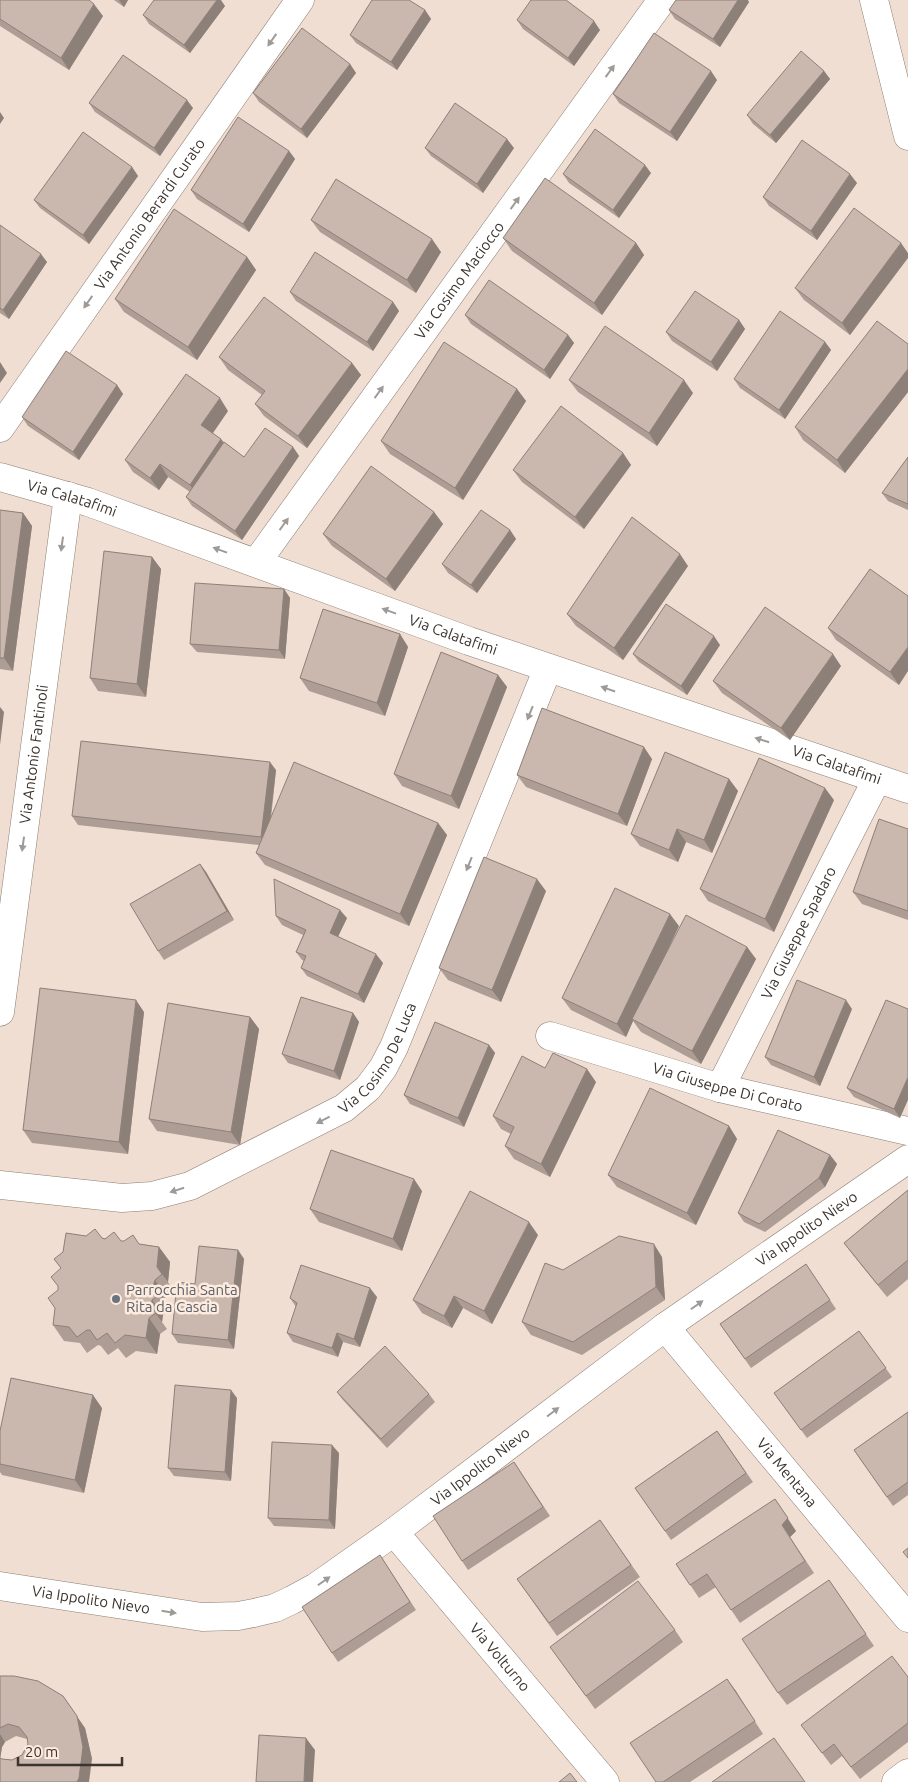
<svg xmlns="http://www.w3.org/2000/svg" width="908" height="1782" viewBox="0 0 908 1782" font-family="Ubuntu,sans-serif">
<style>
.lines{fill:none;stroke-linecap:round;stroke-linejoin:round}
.minor-casing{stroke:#8d7e73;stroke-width:29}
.minor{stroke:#fff;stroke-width:28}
.wall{fill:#ae9d95;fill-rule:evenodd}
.shaded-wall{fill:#8d8079}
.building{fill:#cab7ad;stroke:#8d8079}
.oneway{fill:#9d9a97}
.worship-dot{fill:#6b7280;stroke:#fdebde;stroke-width:2}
.labels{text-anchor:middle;stroke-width:5;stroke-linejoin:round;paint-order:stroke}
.street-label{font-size:15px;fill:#3b342f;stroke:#fdebde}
.worship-label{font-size:15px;fill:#5b616d;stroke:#fdebde;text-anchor:start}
</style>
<rect width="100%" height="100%" fill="#efded1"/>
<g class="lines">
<!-- minor casing -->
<g class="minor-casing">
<g id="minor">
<path d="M874,0L908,136"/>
<path id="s1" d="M0,428L300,0"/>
<path id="s2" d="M0,477L88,502L469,641L908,789"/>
<path id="s3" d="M256,563L662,0"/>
<path id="s4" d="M0,1012L68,496"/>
<path id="s5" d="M550,1036L720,1088L908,1131"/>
<path id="s6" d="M720,1088L877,779"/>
<path id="s7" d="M0,1185L122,1198L152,1196L190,1186L344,1108L368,1088L383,1068L394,1047L548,668"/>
<path id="s8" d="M665,1327L908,1618"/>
<path id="s9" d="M394,1532L605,1782"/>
<path id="s10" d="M0,1586L202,1617L238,1616L254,1613L275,1608L292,1600L316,1587L394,1532L665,1327L908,1159"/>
<path d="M896,1782L908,1773"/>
</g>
</g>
<!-- minor -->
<use href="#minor" class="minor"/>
</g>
<!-- wall -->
<path class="wall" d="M0,0L103,16L69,70L0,26Z
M114,0H128L124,7Z
M749,2L720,47L675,19L669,10Z
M225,6L190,53L149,24L143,15Z
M425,10L431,19L397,70L356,43L350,35Z
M517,20L600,30L574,66L523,29Z
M350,64L356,73L307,138L259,102L253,93Z
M824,71L830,79L776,143L753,124L747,115Z
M717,80L677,141L619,103L613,94Z
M89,103L193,108L160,156L95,112Z
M425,148H514L483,193L431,156Z
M289,151L295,159L249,232L197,199L191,190Z
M132,167L138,176L89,244L40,208L34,200Z
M651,173L619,218L569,183L563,174Z
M857,183L817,240L769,206L763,197Z
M311,220L441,252L416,293L320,232Z
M0,225L47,262L9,319L0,313Z
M503,238L636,243L644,255L602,315L512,251Z
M908,253L850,335L804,300L795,288Z
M247,257L256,270L197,360L124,312L115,299Z
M290,292L393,302L399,311L373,351L296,301Z
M465,315L568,335L574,343L550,379L471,324Z
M739,320L745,329L717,371L672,341L666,332Z
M825,342L831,350L785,419L740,388L734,379Z
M908,344V392L845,473L803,440L795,427Z
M219,357L352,363L361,375L307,448L264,416L255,404L262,395L228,370Z
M569,380L693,393L657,446L578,392Z
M117,385L123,394L79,460L28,426L22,417Z
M517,389L526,401L463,500L390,454L381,441Z
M228,411L213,433L224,442L244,457L293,447L299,456L242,540L192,506L186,497L190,492L168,477L159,490L133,472L125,460Z
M623,453L631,465L584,529L522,482L513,470Z
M908,457V510L888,501L882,493Z
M0,510L23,513L32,526L13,671L0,669Z
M434,512L443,524L395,591L332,546L323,534Z
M510,530L516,539L477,593L448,573L442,564Z
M152,557L161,569L146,697L98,691L90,678Z
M688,566L623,660L576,626L567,614Z
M870,569L899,685L836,640L828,628Z
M284,589L290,598L285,659L197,652L190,644Z
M400,634L408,647L385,716L309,691L300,678Z
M720,645L687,695L639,662L633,654Z
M841,666L790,740L722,693L713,681Z
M498,675L507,687L459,809L402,786L394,774Z
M652,759L627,826L526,787L517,775Z
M276,770L271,819L438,823L447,835L409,926L265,865L256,853L259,845L78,825L72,816Z
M729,779L738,791L712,853L686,842L678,862L640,846L631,834Z
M834,800L774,932L708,901L700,889Z
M908,829V920L862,904L853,892Z
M200,864L206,872L234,920L164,960L158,951Z
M546,891L501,1002L448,980L439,968Z
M276,916L347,918L338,936L383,963L364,1003L307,976L301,968L304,961L302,960L296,952L303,935L282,925Z
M679,926L663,960L747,947L756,959L701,1064L641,1032L633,1021L626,1037L571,1010L562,998Z
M886,1000L900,1118L854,1097L847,1088Z
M852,1009L820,1086L771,1065L765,1057Z
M144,1012L128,1154L32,1143L23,1130Z
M353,1013L359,1022L340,1080L288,1063L282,1054Z
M250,1017L259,1029L240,1145L157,1131L149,1119Z
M489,1045L495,1053L464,1127L410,1104L404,1095Z
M545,1068L596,1082L550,1177L514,1159L505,1146L511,1134L501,1129L493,1116Z
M729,1126L737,1139L696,1225L617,1187L608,1175Z
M830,1155L837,1164L825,1187L765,1232L744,1222L738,1213Z
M908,1190V1279L887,1297L853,1255L844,1243Z
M422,1191L402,1251L319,1222L310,1209Z
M538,1235L492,1324L463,1308L452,1328L422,1313L413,1300Z
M102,1238L159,1247L170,1262L168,1282L173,1290L166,1295L164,1301L170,1310L163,1315L162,1322L167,1329L160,1334L157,1354L136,1351L126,1358L118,1348L108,1355L101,1346L98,1345L87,1353L80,1343L64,1341L53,1325L61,1268L54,1259Z
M238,1250L244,1259L234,1349L178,1343L172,1334L195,1284Z
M662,1257L665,1300L582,1355L531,1335L522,1322L563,1270Z
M806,1264L836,1309L751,1368L720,1324Z
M377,1297L360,1347L343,1342L338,1357L293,1342L287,1333L296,1307L290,1298Z
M859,1331L892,1377L807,1438L774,1393Z
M337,1392L429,1394L435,1402L387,1448L343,1400Z
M237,1398L231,1481L174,1476L168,1468Z
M102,1408L84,1493L2,1475L0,1472V1431Z
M908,1412V1495L893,1506L854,1450Z
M717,1431L753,1482L671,1540L635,1488Z
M339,1453L335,1529L274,1526L268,1518Z
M514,1462L550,1516L468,1570L462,1561Z
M600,1520L640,1577L557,1636L517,1579Z
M796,1531L790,1537L814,1573L740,1623L716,1587L699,1598L676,1564Z
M380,1555L416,1610L338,1662L332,1653Z
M829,1580L874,1646L787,1705L778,1693Z
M675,1630L683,1642L595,1709L559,1659Z
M0,1676L85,1728L92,1759L0,1782ZM16,1736L27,1739L28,1744L22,1755L12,1760L2,1759L0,1758L2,1747L5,1742Z
M908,1677V1742L860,1779L842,1756L831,1765L801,1725Z
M727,1679L763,1734L690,1782H656Z"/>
<!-- shaded-wall -->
<path class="shaded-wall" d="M119,0H128L124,7Z
M217,0H221L225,6L190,53L184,45Z
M738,0H748L749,2L720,47L713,39Z
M94,4L103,16L69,70L61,58Z
M425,10L431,19L397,70L391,62Z
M594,21L600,30L574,66L568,58Z
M350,64L356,73L307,138L301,129Z
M711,71L717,80L677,141L670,132Z
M824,71L830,79L776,143L770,135Z
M187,100L193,108L160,156L154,148Z
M0,112L4,118L0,124Z
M507,139L514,148L483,193L477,184Z
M289,151L295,159L249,232L243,224Z
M645,165L651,173L619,218L613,210Z
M132,167L138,176L89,244L83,235Z
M850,174L857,183L817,240L811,231Z
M432,239L441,252L416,293L407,280Z
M636,243L644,255L602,315L594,303Z
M901,243L908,253V258L850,335L842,323Z
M41,254L47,262L9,319L3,310Z
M247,257L256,270L197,360L188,347Z
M393,302L399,311L373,351L367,342Z
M739,320L745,329L717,371L711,362Z
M568,335L574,343L550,379L544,370Z
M825,342L831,350L785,419L779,410Z
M0,362L7,373L0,383Z
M352,363L361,375L307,448L298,436Z
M908,369V392L845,473L837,460Z
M684,380L693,393L657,446L649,433Z
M117,385L123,394L79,460L73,452Z
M517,389L526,401L463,500L455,488Z
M220,398L228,411L210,437L201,425Z
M221,439L230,451L198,498L190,485Z
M293,447L299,456L242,540L235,531Z
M623,453L631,465L584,529L575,517Z
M160,464L168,477L159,490L150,478Z
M434,512L443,524L395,591L386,579Z
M23,513L32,526L13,671L4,658Z
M510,530L516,539L477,593L471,585Z
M680,554L688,566L623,660L614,648Z
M152,557L161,569L146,697L137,684Z
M284,589L290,598L285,659L279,650Z
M400,634L408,647L385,716L377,703Z
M714,636L720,645L687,695L681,686Z
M908,647V671L899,685L890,672Z
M833,654L841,666L790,740L781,728Z
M498,675L507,687L459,809L451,796Z
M0,707L4,712L0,745Z
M644,747L652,759L627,826L618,814Z
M270,762L276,770L267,846L261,837Z
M729,779L738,791L712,853L704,840Z
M825,788L834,800L774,932L765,919Z
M438,823L447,835L409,926L400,914Z
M677,829L686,842L678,862L669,850Z
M200,864L206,872L234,920L227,911Z
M537,879L546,891L501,1002L492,990Z
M340,910L347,918L336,941L330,933Z
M670,914L679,926L634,1020L632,1019L633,1021L626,1037L617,1024Z
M747,947L756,959L701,1064L692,1051Z
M376,954L383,963L364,1003L358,994Z
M136,1000L144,1012L128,1154L119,1142Z
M846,1000L852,1009L820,1086L814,1077Z
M353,1013L359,1022L340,1080L334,1071Z
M250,1017L259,1029L240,1145L231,1132Z
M489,1045L495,1053L464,1127L458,1118Z
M587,1069L596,1082L550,1177L541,1164Z
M908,1077V1100L900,1118L894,1109Z
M729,1126L737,1139L696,1225L687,1213Z
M830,1155L837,1164L825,1187L819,1178Z
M414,1179L422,1191L402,1251L393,1239Z
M529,1222L538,1235L492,1324L484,1311Z
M654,1244L662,1257L665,1300L656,1287Z
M159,1247L170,1262L168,1282L157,1267Z
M238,1250L244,1259L234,1349L228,1340Z
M155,1280L166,1295L164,1301L153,1286Z
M370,1288L377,1297L360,1347L354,1339Z
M454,1296L463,1308L452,1328L444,1316Z
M152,1300L163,1315L162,1322L151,1307Z
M149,1318L160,1334L157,1354L146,1338Z
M337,1333L343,1342L338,1357L332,1348Z
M231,1390L237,1398L231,1481L225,1472Z
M93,1395L102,1408L84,1493L75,1480Z
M332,1445L339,1453L335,1529L329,1520Z
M775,1499L796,1531L790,1537L814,1573L782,1525Z
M727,1679L736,1691L763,1734L755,1721Z
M63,1696L85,1728L92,1759L89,1782H77Z
M0,1734L5,1742L2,1747L0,1760Z
M306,1738L315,1750L313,1782H304Z"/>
<!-- building -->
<path class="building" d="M0,0H89L94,4L61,58L0,19Z
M154,0H217L184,45L143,15Z
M372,0H409L425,10L391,62L350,35Z
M531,0H566L594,21L568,58L517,20Z
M676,0H738L713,39L669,10Z
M302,28L350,64L301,129L253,93Z
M654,33L711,71L670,132L613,94Z
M801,51L824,71L770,135L747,115Z
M123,55L187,100L154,148L89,103Z
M455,103L507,139L477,184L425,148Z
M238,117L289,151L243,224L191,190Z
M595,129L645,165L613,210L563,174Z
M83,132L132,167L83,235L34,200Z
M802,140L850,174L811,231L763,197Z
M545,178L636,243L594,303L503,238Z
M336,179L432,239L407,280L311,220Z
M854,208L901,243L842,323L795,288Z
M174,209L247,257L188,347L115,299Z
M0,225L41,254L3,310L0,308Z
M315,252L393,302L367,342L290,292Z
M489,280L568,335L544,370L465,315Z
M695,291L739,320L711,362L666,332Z
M264,297L352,363L298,436L255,404L265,391L219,357Z
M780,311L825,342L779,410L734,379Z
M877,321L908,344V369L837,460L795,427Z
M605,326L684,380L649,433L569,380Z
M444,342L517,389L455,488L381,441Z
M66,351L117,385L73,452L22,417Z
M186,374L220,398L201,425L221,439L190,485L160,464L150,478L125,460Z
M561,406L623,453L575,517L513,470Z
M265,428L293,447L235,531L186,497L224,442L244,457Z
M908,457V504L882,493Z
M371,466L434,512L386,579L323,534Z
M0,510L23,513L4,658H0Z
M481,510L510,530L471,585L442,564Z
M632,517L680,554L614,648L567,614Z
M104,551L152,557L137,684L90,678Z
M870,569L908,596V647L890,672L828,628Z
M195,583L284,589L279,650L190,644Z
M666,604L714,636L681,686L633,654Z
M765,607L833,654L781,728L713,681Z
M323,609L400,634L377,703L300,678Z
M441,652L498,675L451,796L394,774Z
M542,708L644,747L618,814L517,775Z
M81,741L270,762L261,837L72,816Z
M665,752L729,779L704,840L677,829L669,850L631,834Z
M759,758L825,788L765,919L700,889Z
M294,762L438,823L400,914L256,853Z
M879,819L908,829V911L853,892Z
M484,857L537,879L492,990L439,968Z
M200,864L227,911L158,951L130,904Z
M274,879L340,910L330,933L376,954L358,994L301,968L306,956L296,952L306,930L276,916Z
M615,888L670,914L617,1024L562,998Z
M686,915L747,947L692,1051L632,1019Z
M797,980L846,1000L814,1077L765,1057Z
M40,988L136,1000L119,1142L23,1130Z
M301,997L353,1013L334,1071L282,1054Z
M886,1000L908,1009V1077L894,1109L847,1088Z
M168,1003L250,1017L231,1132L149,1119Z
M435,1022L489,1045L458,1118L404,1095Z
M553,1053L587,1069L541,1164L505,1146L514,1127L493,1116L522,1056L545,1068Z
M650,1088L729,1126L687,1213L608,1175Z
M778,1130L830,1155L819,1178L759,1224L738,1213Z
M331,1150L414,1179L393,1239L310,1209Z
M908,1190V1260L878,1285L844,1243Z
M470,1191L529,1222L484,1311L454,1296L444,1316L413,1300Z
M95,1229L102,1238L105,1239L114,1232L121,1241H124L133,1235L139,1244L159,1247L157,1267L162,1274L155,1280L153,1286L160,1294L152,1300L151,1307L156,1313L149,1318L146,1338L125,1335L115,1343L107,1333L97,1340L90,1330H87L77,1337L69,1327L53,1325L55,1308L48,1298L58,1290V1286L51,1277L61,1268L54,1259L63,1252L66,1233L86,1236Z
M619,1236L654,1244L656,1287L573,1342L522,1322L545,1263L563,1270Z
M199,1246L238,1250L228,1340L172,1334L177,1282L195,1284Z
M806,1264L830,1300L745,1359L720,1324Z
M301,1265L370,1288L354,1339L337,1333L332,1348L287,1333L297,1303L290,1298Z
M859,1331L886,1368L801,1430L774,1393Z
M385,1346L429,1394L381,1439L337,1392Z
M11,1378L93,1395L75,1480L0,1464V1431Z
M175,1385L231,1390L225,1472L168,1468Z
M908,1412V1482L887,1497L854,1450Z
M717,1431L746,1473L665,1531L635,1488Z
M272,1442L332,1445L329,1520L268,1518Z
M514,1462L543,1507L462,1561L433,1516Z
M775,1499L788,1518L782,1525L805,1561L731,1610L707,1574L690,1585L676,1564Z
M600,1520L631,1565L549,1623L517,1579Z
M908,1548V1558L903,1552Z
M380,1555L410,1602L332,1653L302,1607Z
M829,1580L866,1634L778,1693L742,1639Z
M638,1581L675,1630L586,1696L550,1647Z
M892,1656L908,1677V1723L851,1767L834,1744L822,1753L801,1725Z
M0,1676H14L38,1681L63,1696L77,1716L83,1747L79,1778L77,1782H0V1758L2,1759L12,1760L22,1755L28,1744L27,1737L19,1727L8,1724L0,1728Z
M727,1679L755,1721L663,1782H656L630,1743Z
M259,1735L306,1738L304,1782H256Z
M774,1738L805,1782H712Z
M570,1773L577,1782H559Z"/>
<!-- one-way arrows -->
<defs><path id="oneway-solid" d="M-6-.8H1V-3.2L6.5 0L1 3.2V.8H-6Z" transform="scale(1.25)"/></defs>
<g class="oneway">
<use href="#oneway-solid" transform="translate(272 40) rotate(125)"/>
<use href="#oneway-solid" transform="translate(610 71) rotate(-54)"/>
<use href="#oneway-solid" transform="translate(515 203) rotate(-54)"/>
<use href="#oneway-solid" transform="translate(88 302) rotate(125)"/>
<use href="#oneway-solid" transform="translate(379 392) rotate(-54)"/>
<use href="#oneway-solid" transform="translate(284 524) rotate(-54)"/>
<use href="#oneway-solid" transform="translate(62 544) rotate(98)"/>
<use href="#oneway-solid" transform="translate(220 550) rotate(-160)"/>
<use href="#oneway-solid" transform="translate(389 611) rotate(-160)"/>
<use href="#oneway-solid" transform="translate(608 689) rotate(-161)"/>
<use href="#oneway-solid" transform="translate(530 713) rotate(112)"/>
<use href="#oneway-solid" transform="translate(762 740) rotate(-162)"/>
<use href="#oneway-solid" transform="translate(23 844) rotate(98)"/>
<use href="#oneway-solid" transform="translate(469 864) rotate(112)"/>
<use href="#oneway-solid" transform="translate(323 1120) rotate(153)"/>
<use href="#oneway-solid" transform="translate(177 1190) rotate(162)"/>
<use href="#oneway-solid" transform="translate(697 1305) rotate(-35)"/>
<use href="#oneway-solid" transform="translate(553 1412) rotate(-37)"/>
<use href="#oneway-solid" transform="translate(324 1581) rotate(-35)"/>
<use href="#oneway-solid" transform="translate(169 1612) rotate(9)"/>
</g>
<!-- markers -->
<circle class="worship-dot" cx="116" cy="1299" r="5"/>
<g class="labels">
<!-- street labels -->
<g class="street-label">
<text dy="5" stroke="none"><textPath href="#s1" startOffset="261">Via Antonio Berardi Curato</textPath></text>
<text dy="5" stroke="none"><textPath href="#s3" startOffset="348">Via Cosimo Maciocco</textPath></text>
<text dy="5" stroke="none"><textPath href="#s2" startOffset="75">Via Calatafimi</textPath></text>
<text dy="5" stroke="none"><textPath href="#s2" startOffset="480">Via Calatafimi</textPath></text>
<text dy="5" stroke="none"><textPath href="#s4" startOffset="260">Via Antonio Fantinoli</textPath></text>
<text dy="5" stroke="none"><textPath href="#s2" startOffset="885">Via Calatafimi</textPath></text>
<text dy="5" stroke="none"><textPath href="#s6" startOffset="174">Via Giuseppe Spadaro</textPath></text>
<text dy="5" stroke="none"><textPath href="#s7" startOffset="426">Via Cosimo De Luca</textPath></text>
<text dy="5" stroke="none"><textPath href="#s5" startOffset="185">Via Giuseppe Di Corato</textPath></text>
<text dy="5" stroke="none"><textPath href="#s10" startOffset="932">Via Ippolito Nievo</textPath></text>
<text dy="5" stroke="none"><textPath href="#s10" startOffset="528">Via Ippolito Nievo</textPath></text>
<text dy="5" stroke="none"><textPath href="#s8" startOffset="190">Via Mentana</textPath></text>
<text dy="5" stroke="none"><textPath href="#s10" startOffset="92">Via Ippolito Nievo</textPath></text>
<text dy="5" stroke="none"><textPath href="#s9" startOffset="164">Via Volturno</textPath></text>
</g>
<!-- worship labels -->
<g class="worship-label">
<text x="126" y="1295">Parrocchia Santa<tspan x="126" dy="17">Rita da Cascia</tspan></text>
</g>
</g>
<!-- scale -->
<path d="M18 1757v8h104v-8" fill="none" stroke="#3b342f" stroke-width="2.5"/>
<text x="25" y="1757" font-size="15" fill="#3b342f" stroke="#fdebde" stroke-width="4" paint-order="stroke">20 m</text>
</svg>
